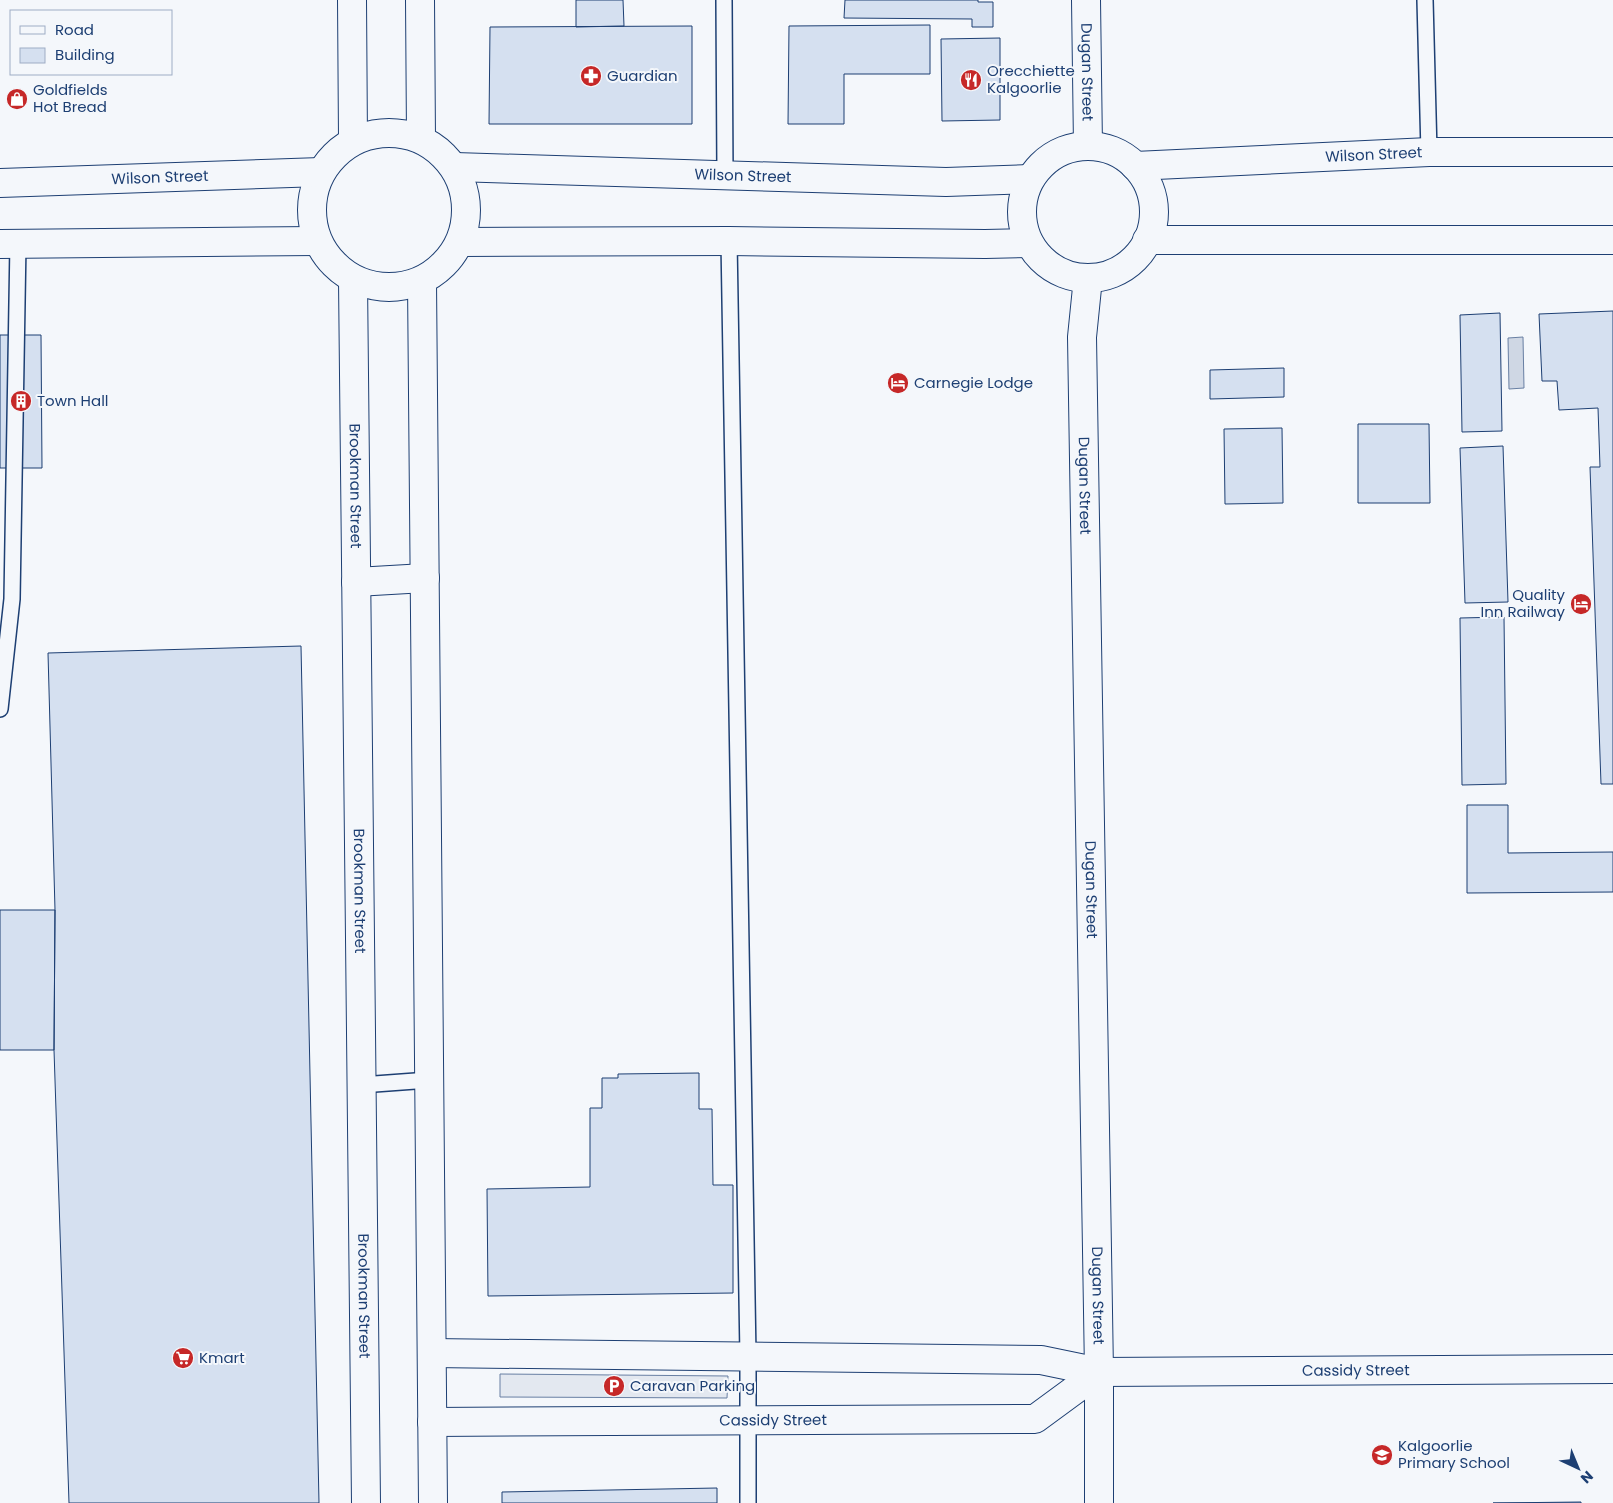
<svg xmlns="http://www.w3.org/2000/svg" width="1613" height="1503" viewBox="0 0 1613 1503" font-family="Poppins,sans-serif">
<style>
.parking{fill:#e3e8f0;stroke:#687fa3}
.water{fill:#cfd7e4;stroke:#687fa3}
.building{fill:#d5e0f0;stroke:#1d3f73}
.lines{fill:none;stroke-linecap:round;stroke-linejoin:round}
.service-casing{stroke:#1d3f73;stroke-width:18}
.minor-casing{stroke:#1d3f73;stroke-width:30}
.tertiary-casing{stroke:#1d3f73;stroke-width:30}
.service{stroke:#f4f7fb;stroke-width:15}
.minor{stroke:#f4f7fb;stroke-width:28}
.tertiary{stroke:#f4f7fb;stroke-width:28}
.labels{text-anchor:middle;stroke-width:4;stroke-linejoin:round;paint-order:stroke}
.poi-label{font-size:15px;fill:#1d3f73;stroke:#f4f7fb;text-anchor:start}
.street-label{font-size:15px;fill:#1d3f73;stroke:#f4f7fb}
</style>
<rect width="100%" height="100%" fill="#f4f7fb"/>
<!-- parking -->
<path class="parking" d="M500,1374L728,1376L727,1398L500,1397Z"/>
<!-- water -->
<path class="water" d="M1523,337L1524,388L1509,389L1508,338Z"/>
<!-- building -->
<path class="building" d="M576,0H623L624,26L576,27Z
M845,0H978V2H993V27H972V19L844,18Z
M930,25V74H844V124H788L789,26Z
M692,26V124H489L490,27Z
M1000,38V120L942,121L941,39Z
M1613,311V784H1601L1590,467H1600L1598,408L1559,410L1557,381H1542L1539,314Z
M1500,313L1502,431L1462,432L1460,315Z
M0,335H41L42,468H0Z
M1284,368V397L1210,399V370Z
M1358,424H1429L1430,503H1358Z
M1282,428L1283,503L1225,504L1224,429Z
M1503,446L1508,602L1465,603L1460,448Z
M1504,617L1506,784L1462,785L1460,618Z
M301,646L319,1503H69L54,1050L55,910L48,653Z
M1467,805H1508V853L1613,852V892L1467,893Z
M0,910H55L54,1050H0Z
M699,1073V1109H712L713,1185H733V1293L488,1296L487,1189L590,1187V1108H602V1078H618V1074Z
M717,1488V1503H502V1492Z
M1581,1502V1503H1493Z"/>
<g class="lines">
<!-- service casing -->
<g class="service-casing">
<path id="service" d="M724,0L725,175
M1425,0L1429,152
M729,241L748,1356V1503
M0,709L12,599L18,243
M361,1085L429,1080"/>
</g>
<!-- minor casing -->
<g class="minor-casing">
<g id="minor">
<path d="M352,0L353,140"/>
<path d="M420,0L421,138"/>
<path id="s1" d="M1086,0L1088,146"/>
<path id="s2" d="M1088,278L1082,337L1099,1372V1503"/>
<path id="s3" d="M353,280L366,1503"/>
<path d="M422,282L433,1503"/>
<path d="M356,582L425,578"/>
<path id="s4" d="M432,1353L1041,1360L1099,1372L1613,1369"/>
<path id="s5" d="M432,1422L1035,1419L1099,1372"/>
</g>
</g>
<!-- tertiary casing -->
<g class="tertiary-casing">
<g id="tertiary">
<circle cx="389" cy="210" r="77"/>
<circle cx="1088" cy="212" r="66"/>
<path id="s6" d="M1135,166L1429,152H1613"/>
<path id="s7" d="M455,167L946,182L1030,179"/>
<path id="s8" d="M0,183L321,172"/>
<path d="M1147,240H1613"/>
<path d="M461,242L729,241L985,244L1029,243"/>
<path d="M0,244L317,241"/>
</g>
</g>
<!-- service -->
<use href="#service" class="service"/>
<!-- minor -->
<use href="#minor" class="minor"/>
<!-- tertiary -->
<use href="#tertiary" class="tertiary"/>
</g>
<!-- icons -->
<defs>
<g id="pharmacy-disc" transform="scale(1.125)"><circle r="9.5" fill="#c62828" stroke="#f4f7fb"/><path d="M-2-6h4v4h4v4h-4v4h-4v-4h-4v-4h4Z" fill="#fff"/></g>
<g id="restaurant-disc" transform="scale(1.125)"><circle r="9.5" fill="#c62828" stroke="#f4f7fb"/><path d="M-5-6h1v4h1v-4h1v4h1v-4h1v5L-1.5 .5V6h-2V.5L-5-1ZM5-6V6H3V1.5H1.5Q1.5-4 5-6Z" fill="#fff"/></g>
<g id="shop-disc" transform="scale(1.125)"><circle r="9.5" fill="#c62828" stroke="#f4f7fb"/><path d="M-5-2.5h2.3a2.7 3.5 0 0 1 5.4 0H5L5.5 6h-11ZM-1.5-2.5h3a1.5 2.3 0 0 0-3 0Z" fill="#fff"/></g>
<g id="hotel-disc" transform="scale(1.125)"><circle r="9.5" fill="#c62828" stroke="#f4f7fb"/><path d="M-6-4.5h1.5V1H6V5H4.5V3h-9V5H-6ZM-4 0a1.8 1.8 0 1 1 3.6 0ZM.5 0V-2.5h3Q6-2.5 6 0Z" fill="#fff"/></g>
<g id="building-disc" transform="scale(1.125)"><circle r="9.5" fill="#c62828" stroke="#f4f7fb"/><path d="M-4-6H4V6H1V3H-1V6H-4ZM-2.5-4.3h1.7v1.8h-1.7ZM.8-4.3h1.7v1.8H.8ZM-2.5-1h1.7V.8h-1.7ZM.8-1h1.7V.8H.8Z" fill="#fff"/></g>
<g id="supermarket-disc" transform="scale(1.125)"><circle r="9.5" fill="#c62828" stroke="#f4f7fb"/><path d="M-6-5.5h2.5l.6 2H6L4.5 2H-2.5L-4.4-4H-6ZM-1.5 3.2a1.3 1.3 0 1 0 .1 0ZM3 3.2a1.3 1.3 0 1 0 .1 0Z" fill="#fff"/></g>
<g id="parking-disc" transform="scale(1.125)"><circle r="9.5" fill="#c62828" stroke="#f4f7fb"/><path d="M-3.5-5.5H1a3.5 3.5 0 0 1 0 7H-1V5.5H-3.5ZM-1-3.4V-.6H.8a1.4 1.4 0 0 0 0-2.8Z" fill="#fff"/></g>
<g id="school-disc" transform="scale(1.125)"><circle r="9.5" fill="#c62828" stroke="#f4f7fb"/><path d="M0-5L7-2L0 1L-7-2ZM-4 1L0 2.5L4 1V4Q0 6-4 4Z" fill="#fff"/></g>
</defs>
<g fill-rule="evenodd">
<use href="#pharmacy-disc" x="591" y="76"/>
<use href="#restaurant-disc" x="971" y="80"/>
<use href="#shop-disc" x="17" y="99"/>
<use href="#hotel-disc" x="898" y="383"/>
<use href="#building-disc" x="21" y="401"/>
<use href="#hotel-disc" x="1581" y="604"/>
<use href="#supermarket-disc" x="183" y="1358"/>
<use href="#parking-disc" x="614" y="1386"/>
<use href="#school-disc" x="1382" y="1455"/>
</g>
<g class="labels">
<!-- poi labels -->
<g class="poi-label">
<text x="987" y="76">Orecchiette<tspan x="987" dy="17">Kalgoorlie</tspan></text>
<text x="607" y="81">Guardian</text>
<text x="33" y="95">Goldfields<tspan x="33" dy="17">Hot Bread</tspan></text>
<text x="914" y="388">Carnegie Lodge</text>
<text x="37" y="406">Town Hall</text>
<text x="1565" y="600" text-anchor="end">Quality<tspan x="1565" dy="17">Inn Railway</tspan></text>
<text x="199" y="1363">Kmart</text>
<text x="630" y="1391">Caravan Parking</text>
<text x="1398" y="1451">Kalgoorlie<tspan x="1398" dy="17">Primary School</tspan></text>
</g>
<!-- street labels -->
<g class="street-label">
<text dy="5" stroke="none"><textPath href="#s1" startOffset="72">Dugan Street</textPath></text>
<text dy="5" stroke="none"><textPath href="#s6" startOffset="239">Wilson Street</textPath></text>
<text dy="5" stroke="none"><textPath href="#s7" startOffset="288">Wilson Street</textPath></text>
<text dy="5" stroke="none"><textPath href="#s8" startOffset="160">Wilson Street</textPath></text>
<text dy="5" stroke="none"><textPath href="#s2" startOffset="208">Dugan Street</textPath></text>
<text dy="5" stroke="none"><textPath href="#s3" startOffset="206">Brookman Street</textPath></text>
<text dy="5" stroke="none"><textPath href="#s2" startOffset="612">Dugan Street</textPath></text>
<text dy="5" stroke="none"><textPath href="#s3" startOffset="611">Brookman Street</textPath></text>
<text dy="5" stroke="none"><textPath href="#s2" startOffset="1018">Dugan Street</textPath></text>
<text dy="5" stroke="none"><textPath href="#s3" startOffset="1016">Brookman Street</textPath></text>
<text dy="5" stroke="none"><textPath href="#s4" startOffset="925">Cassidy Street</textPath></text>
<text dy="5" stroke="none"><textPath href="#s5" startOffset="341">Cassidy Street</textPath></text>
</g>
</g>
<!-- legend -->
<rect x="10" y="10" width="162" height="65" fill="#f4f7fb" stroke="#9eadc5"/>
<rect x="20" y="26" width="25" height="8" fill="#f4f7fb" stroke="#9eadc5"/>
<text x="55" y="35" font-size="15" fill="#1d3f73">Road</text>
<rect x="20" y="48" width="25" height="15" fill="#d5e0f0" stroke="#9eadc5"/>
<text x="55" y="60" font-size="15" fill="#1d3f73">Building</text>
<!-- north arrow -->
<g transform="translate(1578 1468) rotate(136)" stroke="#f4f7fb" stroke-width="4" paint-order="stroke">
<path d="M0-4L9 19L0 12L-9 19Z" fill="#1d3f73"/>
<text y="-8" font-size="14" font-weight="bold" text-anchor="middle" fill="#1d3f73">N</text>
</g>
</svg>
